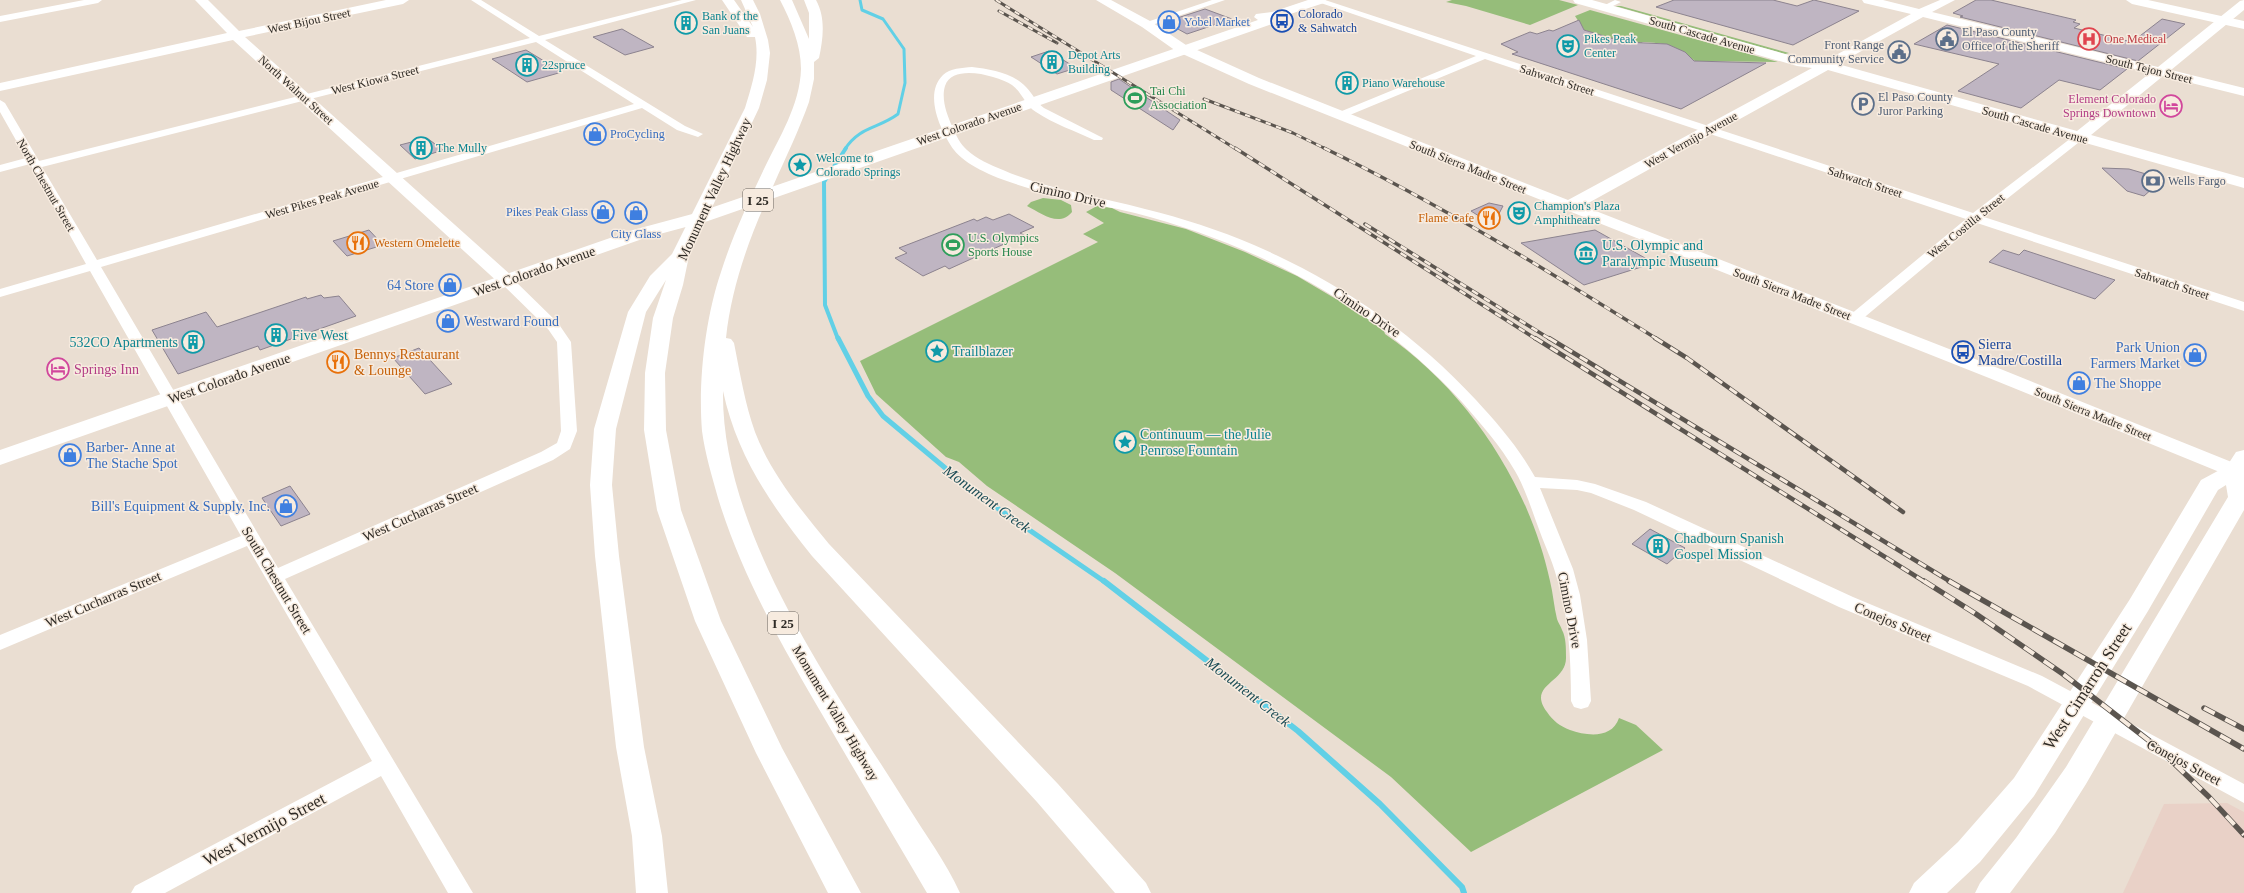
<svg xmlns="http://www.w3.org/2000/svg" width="2244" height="893" viewBox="0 0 2244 893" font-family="'Times New Roman',serif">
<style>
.industrial{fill:#e9d1c7}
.green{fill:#96bd7a}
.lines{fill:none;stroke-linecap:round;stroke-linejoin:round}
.stream-far3{stroke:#61d0e6;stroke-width:3}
.stream-far2{stroke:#61d0e6;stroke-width:4}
.stream-far1{stroke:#61d0e6;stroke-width:5}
.stream{stroke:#61d0e6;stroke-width:6}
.building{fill:#bfb5c2;stroke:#8c838f}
.street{fill:#fff;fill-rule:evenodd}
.secondary{fill:#fff;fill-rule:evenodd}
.primary{fill:#fff;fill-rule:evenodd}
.highway{fill:#fff;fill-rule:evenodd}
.rail-far3-casing{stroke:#5b554f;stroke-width:3}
.rail-far2-casing{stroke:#5b554f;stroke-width:3.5}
.rail-far1-casing{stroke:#5b554f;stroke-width:4.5}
.rail-casing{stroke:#5b554f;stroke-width:5.5}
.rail-far3{stroke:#f7ebdf;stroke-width:2;stroke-dasharray:5.5;stroke-linecap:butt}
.rail-far2{stroke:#f7ebdf;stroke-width:2.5;stroke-dasharray:7;stroke-linecap:butt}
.rail-far1{stroke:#f7ebdf;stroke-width:3;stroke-dasharray:9;stroke-linecap:butt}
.rail{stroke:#f7ebdf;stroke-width:4;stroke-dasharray:12;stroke-linecap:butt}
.labels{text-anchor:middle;stroke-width:3;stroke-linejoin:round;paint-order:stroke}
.far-transit-label{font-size:12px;fill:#164399;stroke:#f7ebdf;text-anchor:start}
.far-culture-label{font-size:12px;fill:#0d838f;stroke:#f7ebdf;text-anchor:start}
.far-street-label{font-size:12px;fill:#2f2b26;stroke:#f7ebdf}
.far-shop-label{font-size:12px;fill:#366cbe;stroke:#f7ebdf;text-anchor:start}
.far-service-label{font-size:12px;fill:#4e5e75;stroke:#f7ebdf;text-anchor:start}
.far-health-label{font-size:12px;fill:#be3a42;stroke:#f7ebdf;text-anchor:start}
.far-leisure-label{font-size:12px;fill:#27864d;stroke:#f7ebdf;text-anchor:start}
.far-hotel-label{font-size:12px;fill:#b23c85;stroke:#f7ebdf;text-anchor:end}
.far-food-label{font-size:12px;fill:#c56008;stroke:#f7ebdf;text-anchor:end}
.shield{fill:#f7ebdf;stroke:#6b655e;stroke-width:1}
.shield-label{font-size:13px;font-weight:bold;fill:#2f2b26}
.street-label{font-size:14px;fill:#2f2b26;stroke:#f7ebdf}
.culture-label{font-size:14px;fill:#0d838f;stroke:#f7ebdf;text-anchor:start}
.shop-label{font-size:14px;fill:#366cbe;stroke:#f7ebdf;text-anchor:end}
.transit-label{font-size:14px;fill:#164399;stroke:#f7ebdf;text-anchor:start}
.food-label{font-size:14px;fill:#c56008;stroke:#f7ebdf;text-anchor:start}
.hotel-label{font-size:14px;fill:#b23c85;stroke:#f7ebdf;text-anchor:start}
.water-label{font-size:15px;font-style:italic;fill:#1b4c56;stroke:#f7ebdf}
.near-street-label{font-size:17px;fill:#2f2b26;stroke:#f7ebdf}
</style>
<rect width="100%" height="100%" fill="#eaded2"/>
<!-- industrial -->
<path class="industrial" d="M2227,803L2244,812V893H2123L2164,804Z"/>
<!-- green -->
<path class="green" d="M1452,0H1559L1578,5L1530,25L1466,6L1446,2Z
M1615,6H1621L1789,53L1785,54Z
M1590,10L1778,62L1695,61C1676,46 1666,43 1642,42L1647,50L1584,30L1575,16Z
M1043,198L1061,200L1071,205L1072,212C1059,228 1041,213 1027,206L1031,202Z
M1097,206L1112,208L1120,212L1186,229L1245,252L1297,276L1336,299H1344L1384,331L1385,334C1467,390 1529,484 1550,581C1553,593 1554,607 1557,619C1558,623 1561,626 1562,630C1566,637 1566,648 1566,657C1567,683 1526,684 1547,712C1553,721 1560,726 1570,730C1587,736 1612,739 1619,718L1636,725L1663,750L1471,852L1391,777L1115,573L987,486L959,462L946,457L876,394L860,361L1098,242L1083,234L1104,223L1086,212Z"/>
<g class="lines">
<!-- stream-far3 -->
<path class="stream-far3" d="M845,149C860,126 878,129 898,114L905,83L904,49L883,19L862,10L860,0"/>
<!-- stream-far2 -->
<path class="stream-far2" d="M838,339L825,305L824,182L846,148"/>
<!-- stream-far1 -->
<path class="stream-far1" d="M838,338L868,396L883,416L974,492L1105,582"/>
<!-- stream -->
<path class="stream" d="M1104,581L1298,731L1380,804L1462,887L1464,893"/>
</g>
<!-- building -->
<path class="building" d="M1674,0H1773L1797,6L1814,0L1859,11L1793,45L1656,7Z
M1976,0H1991L2076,20L2073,22L2080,24L2074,28L2132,42L2162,19L2185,24L2138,61L1960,17L1963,16L1953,13Z
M1205,9L1232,19L1187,34L1165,22Z
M1579,20L1584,30L1624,42L1667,44L1685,52L1694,61L1766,63L1681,109L1512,54L1518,52L1501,44L1530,32L1537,34L1549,30L1553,31Z
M1947,25L2127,69L2100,90L2059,80L2021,108L1958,91L1999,64L1914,44Z
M622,29L629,33L654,47L625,55L593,37Z
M526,50L562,72L527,82L492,59Z
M1049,51L1076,68L1057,74L1031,57Z
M1119,79L1180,120L1173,130L1111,90V82Z
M427,138L443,150L415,159L400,145Z
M2102,168L2129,169L2163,179L2144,196L2127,191Z
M1489,203L1503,206L1493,225L1471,211Z
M1009,214L1034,227L1020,233L1024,235L949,269L945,266L923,276L895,258L907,253L899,248L974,219L977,221L986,217L993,220Z
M369,230L383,245L347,256L333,241Z
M1595,230L1654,263L1584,285L1521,243Z
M2003,250L2019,255L2024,250L2115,280L2095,299L1989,262Z
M321,295L324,298L339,296L356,316L260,350L258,346L178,374L152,330L206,312L217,327L306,297L307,299Z
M419,348L452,384L425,394L393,358Z
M290,486L310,514L281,526L262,498Z
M1650,529L1685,548L1667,564L1632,544Z"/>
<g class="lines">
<!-- street -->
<path class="street" d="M84,0H102L98,3L0,22V16Z
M471,0H481L539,36L682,0H696L545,40L685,126L703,134L698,137L677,130L642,108L101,267L278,568L541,452L557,443L561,431L557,342L548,329L501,283L499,280L501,277H511L558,323L571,342L577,431L570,449L553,460L285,579L473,893H448L381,776L165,893H131L135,886L372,761L247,546L0,650V635L241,536L90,271L0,297V289L86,264L30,164L0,172V165L26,158L0,112V100L5,103L39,161L530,38ZM536,42L634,104L97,260L42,167Z
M1212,0H1225L1149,26L1141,24Z
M1312,0H1325L1973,213L2075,135H2083L2084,137L2083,139L1984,217L2244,302V311L1977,223L1860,321H1850L1848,318L1850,315L1966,219L1485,59L1345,117H1337V113L1476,56Z
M1615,0L1621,2L1605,10L1601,7Z
M972,67C990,69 1013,73 1026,87C1033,94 1036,102 1044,108L1103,138L1102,140H1094C1075,131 1054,124 1036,112C1025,105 1022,92 1012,85C997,76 953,63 945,86C941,99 947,115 952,126C956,135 960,144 967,150C977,159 990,165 1003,170C1048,190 1097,196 1145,209C1182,218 1219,230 1254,245C1339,282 1413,332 1476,400C1498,424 1519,448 1535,477L1577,480L1595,484L1646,502L1853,597L2042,676L2244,784V803L2028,686L1839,607L1634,510L1591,493L1577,490L1540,488L1573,569L1580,595L1587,640L1591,701L1588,707L1581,709L1574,707L1571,701C1571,659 1569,615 1556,575C1552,560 1545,546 1540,532C1532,511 1526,490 1515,471C1500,445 1481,424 1462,402C1375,307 1259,245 1135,213C1091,202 982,186 954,150C941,132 923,94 943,75C950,68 962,68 972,67Z"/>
<!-- secondary -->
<path class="secondary" d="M195,0H208L239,31L386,0H409L403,4L245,37L512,276L515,280L512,284L506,285L500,284L233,40L0,91V83L227,33Z
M1096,0H1111L1150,21L1186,45L1259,78L1568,200L1812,68L1797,66L1575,3L1573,0H1592L1803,59L1825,61L1911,14L1864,3L1862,0H1883L1919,9L1940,0H1955L1932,12L2158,67L2240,1L2244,0V10L2171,70L2244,88V96L2163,76L2091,135L2244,178V188L1828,70L1583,206L2003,370L2244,467V482L1989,378L1249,84L1176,51L1142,27ZM1923,17L2150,73L2077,131L1838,64Z"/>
<!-- primary -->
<path class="primary" d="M1308,0H1326L1324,3L1278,18L1272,24L708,221L645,238L0,465V450L633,230L696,213L1258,20L1254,17L1256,14L1272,12Z
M2126,0H2148L2244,21V29L2132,4Z
M2244,450V510L2086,784L2055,833L2010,893H1975L1980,883L2016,838L2066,767L2228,497L2226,485L2218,490L2148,611L2034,796L1980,862L1947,893H1909L1914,883L1958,842L2014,778L2130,599L2201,480L2227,466L2236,452Z"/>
<!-- highway -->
<path class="highway" d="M722,0H734L753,27L741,0H753L760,14L768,40L770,53L767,80L759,108L689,256L683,285L673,318L665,373L666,430L681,510L721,621L782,748L861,893H828L756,753L695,621L657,510L644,430L645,373L653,318L666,280L646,312L616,429L612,485L619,556L644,747L662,836L668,893H636L632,836L616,747L595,556L590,485L594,429L628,312L650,276L672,254L745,108C752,85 760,61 755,37H747Z
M780,0H792L809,39V13L804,0H816C826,18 823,39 819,58L814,62V79L809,102C799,130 786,157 774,184C751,233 732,283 726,338L731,339L734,343C740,373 745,404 755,432C771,474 801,510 829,544L1058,784L1146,883L1151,893H1115L1037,802L812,556C771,505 737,456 723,391C721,533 834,688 907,805C925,834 946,862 960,893H927C893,835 859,778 826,721C784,649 742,577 718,498C712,476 705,454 702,431C698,382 705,319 721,272C732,237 748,203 764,169C779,138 800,105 801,69C801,45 791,21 780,0Z"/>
<!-- rail-far3 casing -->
<g class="rail-far3-casing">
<path id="rail-far3" d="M996,0L1236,149
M999,11L1057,43
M1204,99L1293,133L1326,149"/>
</g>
<!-- rail-far2 casing -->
<g class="rail-far2-casing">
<path id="rail-far2" d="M1235,148L1536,339
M1324,148C1440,204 1548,271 1657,339
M1365,224L1550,339"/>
</g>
<!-- rail-far1 casing -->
<g class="rail-far1-casing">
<path id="rail-far1" d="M1535,338L1925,582
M1549,338L1951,582
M1655,338L1687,358L1903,512"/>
</g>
<!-- rail casing -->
<g class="rail-casing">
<path id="rail" d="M1924,581L1976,614L2063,674L2156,746L2209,797L2244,835
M1949,581L2244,749
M2204,708L2244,729"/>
</g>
<!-- rail-far3 -->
<use href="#rail-far3" class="rail-far3"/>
<!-- rail-far2 -->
<use href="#rail-far2" class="rail-far2"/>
<!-- rail-far1 -->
<use href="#rail-far1" class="rail-far1"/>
<!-- rail -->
<use href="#rail" class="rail"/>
</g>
<!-- icons -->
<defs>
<g id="bus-ring" transform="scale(1.15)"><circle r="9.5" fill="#f7ebdf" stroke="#1a4fb4" stroke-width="1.5"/><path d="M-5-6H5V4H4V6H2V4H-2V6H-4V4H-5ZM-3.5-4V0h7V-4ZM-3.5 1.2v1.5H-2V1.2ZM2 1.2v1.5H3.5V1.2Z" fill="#1a4fb4"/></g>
<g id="shop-ring" transform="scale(1.15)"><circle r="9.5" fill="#f7ebdf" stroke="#3f7fe0" stroke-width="1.5"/><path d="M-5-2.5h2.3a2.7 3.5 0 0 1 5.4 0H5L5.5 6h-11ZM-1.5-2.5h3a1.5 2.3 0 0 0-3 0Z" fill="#3f7fe0"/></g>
<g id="building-ring" transform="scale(1.15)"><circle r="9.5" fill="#f7ebdf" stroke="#0f9aa8" stroke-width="1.5"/><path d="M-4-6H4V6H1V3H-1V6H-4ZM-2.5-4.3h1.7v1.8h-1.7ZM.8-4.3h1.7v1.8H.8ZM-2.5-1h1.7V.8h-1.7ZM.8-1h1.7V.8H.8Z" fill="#0f9aa8"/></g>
<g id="civic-ring" transform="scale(1.15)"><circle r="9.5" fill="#f7ebdf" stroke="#5c6f8a" stroke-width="1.5"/><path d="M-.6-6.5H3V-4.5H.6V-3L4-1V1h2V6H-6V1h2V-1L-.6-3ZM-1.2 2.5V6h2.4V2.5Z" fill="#5c6f8a"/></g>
<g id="hospital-ring" transform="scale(1.15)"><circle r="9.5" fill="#f7ebdf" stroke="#e0444e" stroke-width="1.5"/><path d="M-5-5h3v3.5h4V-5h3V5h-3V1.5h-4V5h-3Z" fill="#e0444e"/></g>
<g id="theatre-ring" transform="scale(1.15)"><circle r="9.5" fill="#f7ebdf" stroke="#0f9aa8" stroke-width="1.5"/><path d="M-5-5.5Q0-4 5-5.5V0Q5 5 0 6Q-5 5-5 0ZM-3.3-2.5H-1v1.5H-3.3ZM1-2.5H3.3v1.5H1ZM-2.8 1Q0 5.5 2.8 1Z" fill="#0f9aa8"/></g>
<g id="stadium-ring" transform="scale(1.15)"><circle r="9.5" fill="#f7ebdf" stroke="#2e9e5b" stroke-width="1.5"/><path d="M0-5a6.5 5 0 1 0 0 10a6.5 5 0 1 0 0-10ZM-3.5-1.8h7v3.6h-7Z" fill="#2e9e5b"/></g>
<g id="parking-ring" transform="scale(1.15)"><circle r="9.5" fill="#f7ebdf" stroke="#5c6f8a" stroke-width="1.5"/><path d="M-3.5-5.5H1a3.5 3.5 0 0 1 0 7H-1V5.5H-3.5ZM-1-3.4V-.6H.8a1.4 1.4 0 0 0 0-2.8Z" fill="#5c6f8a"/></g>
<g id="hotel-ring" transform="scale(1.15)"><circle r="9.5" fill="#f7ebdf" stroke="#d1479c" stroke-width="1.5"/><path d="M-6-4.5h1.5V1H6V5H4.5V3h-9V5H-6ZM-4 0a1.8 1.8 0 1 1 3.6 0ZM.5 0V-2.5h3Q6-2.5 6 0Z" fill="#d1479c"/></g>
<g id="sight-ring" transform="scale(1.15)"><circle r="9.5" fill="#f7ebdf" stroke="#0f9aa8" stroke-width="1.5"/><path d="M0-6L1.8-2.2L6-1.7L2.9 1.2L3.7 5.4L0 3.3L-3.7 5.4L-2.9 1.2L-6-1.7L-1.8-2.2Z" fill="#0f9aa8"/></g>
<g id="bank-ring" transform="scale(1.15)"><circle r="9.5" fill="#f7ebdf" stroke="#5c6f8a" stroke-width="1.5"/><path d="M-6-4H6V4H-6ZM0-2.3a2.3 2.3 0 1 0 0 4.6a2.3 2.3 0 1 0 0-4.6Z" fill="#5c6f8a"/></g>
<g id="restaurant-ring" transform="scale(1.15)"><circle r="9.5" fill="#f7ebdf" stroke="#e8710a" stroke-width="1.5"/><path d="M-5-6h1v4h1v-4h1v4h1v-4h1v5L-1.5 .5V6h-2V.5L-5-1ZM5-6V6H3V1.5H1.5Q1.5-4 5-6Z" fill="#e8710a"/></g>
<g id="museum-ring" transform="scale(1.15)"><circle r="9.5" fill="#f7ebdf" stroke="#0f9aa8" stroke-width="1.5"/><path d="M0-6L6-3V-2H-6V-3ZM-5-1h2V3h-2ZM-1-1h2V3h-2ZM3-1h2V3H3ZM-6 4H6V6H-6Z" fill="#0f9aa8"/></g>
</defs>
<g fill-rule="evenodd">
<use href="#bus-ring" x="1282" y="21"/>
<use href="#shop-ring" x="1169" y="22"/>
<use href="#building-ring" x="686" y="23"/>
<use href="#civic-ring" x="1947" y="39"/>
<use href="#hospital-ring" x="2089" y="39"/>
<use href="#theatre-ring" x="1568" y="46"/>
<use href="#civic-ring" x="1899" y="52"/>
<use href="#building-ring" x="1052" y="62"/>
<use href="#building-ring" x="527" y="65"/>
<use href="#building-ring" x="1347" y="83"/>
<use href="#stadium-ring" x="1135" y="98"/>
<use href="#parking-ring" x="1863" y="104"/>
<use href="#hotel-ring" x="2171" y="106"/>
<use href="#shop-ring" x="595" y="134"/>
<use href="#building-ring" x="421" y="148"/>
<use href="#sight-ring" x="800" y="165"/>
<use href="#bank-ring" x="2153" y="181"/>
<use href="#shop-ring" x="603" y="212"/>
<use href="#shop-ring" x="636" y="213"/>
<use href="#theatre-ring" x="1519" y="213"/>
<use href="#restaurant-ring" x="1489" y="218"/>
<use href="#restaurant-ring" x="358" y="243"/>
<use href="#stadium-ring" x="953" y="245"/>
<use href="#museum-ring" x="1586" y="253"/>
<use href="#shop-ring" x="450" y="285"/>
<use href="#shop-ring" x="448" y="321"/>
<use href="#building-ring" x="276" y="335"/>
<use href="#building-ring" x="193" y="342"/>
<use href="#sight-ring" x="937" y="351"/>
<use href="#bus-ring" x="1963" y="352"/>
<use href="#shop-ring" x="2195" y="355"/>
<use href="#restaurant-ring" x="338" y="362"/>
<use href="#hotel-ring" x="58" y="369"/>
<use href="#shop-ring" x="2079" y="383"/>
<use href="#sight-ring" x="1125" y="442"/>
<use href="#shop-ring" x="70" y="455"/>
<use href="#shop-ring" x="286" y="506"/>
<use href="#building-ring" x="1658" y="546"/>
</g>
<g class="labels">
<!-- far-transit labels -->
<g class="far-transit-label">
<text x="1298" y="18">Colorado<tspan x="1298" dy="14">&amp; Sahwatch</tspan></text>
</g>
<!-- far-culture labels -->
<g class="far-culture-label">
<text x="702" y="20">Bank of the<tspan x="702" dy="14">San Juans</tspan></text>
<text x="1584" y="43">Pikes Peak<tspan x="1584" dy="14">Center</tspan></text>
<text x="1068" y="59">Depot Arts<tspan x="1068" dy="14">Building</tspan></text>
<text x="542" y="69">22spruce</text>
<text x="1362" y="87">Piano Warehouse</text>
<text x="436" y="152">The Mully</text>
<text x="816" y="162">Welcome to<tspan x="816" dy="14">Colorado Springs</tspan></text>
<text x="1534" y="210">Champion's Plaza<tspan x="1534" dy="14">Amphitheatre</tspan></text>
</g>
<!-- far-street labels -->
<g class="far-street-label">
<text transform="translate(309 21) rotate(-12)" y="4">West Bijou Street</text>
<text transform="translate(1702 35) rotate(16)" y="4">South Cascade Avenue</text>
<text transform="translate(2149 69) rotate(14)" y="4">South Tejon Street</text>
<text transform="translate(375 80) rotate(-14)" y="4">West Kiowa Street</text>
<text transform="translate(1557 80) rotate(18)" y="4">Sahwatch Street</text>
<text transform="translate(296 90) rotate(42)" y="4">North Walnut Street</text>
<text transform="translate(969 124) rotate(-19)" y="4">West Colorado Avenue</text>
<text transform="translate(2035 125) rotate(16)" y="4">South Cascade Avenue</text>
<text transform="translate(1691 140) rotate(-29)" y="4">West Vermijo Avenue</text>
<text transform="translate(1468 167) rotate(22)" y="4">South Sierra Madre Street</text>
<text transform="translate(1865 182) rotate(18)" y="4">Sahwatch Street</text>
<text transform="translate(46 185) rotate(60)" y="4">North Chestnut Street</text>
<text transform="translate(322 199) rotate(-16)" y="4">West Pikes Peak Avenue</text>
<text transform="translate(1966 226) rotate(-39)" y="4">West Costilla Street</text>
<text transform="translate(2172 284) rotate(18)" y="4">Sahwatch Street</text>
<text transform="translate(1792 294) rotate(21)" y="4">South Sierra Madre Street</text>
<text transform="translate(2093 414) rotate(22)" y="4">South Sierra Madre Street</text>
</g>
<!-- far-shop labels -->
<g class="far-shop-label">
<text x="1184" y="26">Yobel Market</text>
<text x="610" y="138">ProCycling</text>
<text x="588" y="216" text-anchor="end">Pikes Peak Glass</text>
<text x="636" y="238" text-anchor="middle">City Glass</text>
</g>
<!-- far-service labels -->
<g class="far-service-label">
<text x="1962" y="36">El Paso County<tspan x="1962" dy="14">Office of the Sheriff</tspan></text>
<text x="1884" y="49" text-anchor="end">Front Range<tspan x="1884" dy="14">Community Service</tspan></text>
<text x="1878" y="101">El Paso County<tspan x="1878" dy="14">Juror Parking</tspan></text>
<text x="2168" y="185">Wells Fargo</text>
</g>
<!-- far-health labels -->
<g class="far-health-label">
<text x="2104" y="43">One Medical</text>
</g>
<!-- far-leisure labels -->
<g class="far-leisure-label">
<text x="1150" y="95">Tai Chi<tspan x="1150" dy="14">Association</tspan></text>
<text x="968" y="242">U.S. Olympics<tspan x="968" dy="14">Sports House</tspan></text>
</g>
<!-- far-hotel labels -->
<g class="far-hotel-label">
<text x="2156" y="103">Element Colorado<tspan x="2156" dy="14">Springs Downtown</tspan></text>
</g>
<!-- far-food labels -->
<g class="far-food-label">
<text x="1474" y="222">Flame Cafe</text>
<text x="374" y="247" text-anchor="start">Western Omelette</text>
</g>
<!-- shield labels -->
<g class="shield">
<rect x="743" y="189" width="30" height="22" rx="3"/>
<rect x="768" y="612" width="30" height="22" rx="3"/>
</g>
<g class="shield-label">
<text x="758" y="205">I 25</text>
<text x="783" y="628">I 25</text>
</g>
<!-- street labels -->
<g class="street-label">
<text transform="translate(714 189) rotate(-65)" y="5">Monument Valley Highway</text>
<text transform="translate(1068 194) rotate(13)" y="5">Cimino Drive</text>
<text transform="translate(534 271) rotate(-19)" y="5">West Colorado Avenue</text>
<text transform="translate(1367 312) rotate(34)" y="5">Cimino Drive</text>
<text transform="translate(229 378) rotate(-19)" y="5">West Colorado Avenue</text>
<text transform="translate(420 512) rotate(-24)" y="5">West Cucharras Street</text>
<text transform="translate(277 580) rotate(59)" y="5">South Chestnut Street</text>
<text transform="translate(103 599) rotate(-23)" y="5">West Cucharras Street</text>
<text transform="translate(1570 610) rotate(79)" y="5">Cimino Drive</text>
<text transform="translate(1893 622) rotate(23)" y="5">Conejos Street</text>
<text transform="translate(836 713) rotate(59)" y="5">Monument Valley Highway</text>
<text transform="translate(2184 762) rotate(28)" y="5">Conejos Street</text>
</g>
<!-- culture labels -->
<g class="culture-label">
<text x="1602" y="250">U.S. Olympic and<tspan x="1602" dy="16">Paralympic Museum</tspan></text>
<text x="292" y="340">Five West</text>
<text x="178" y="347" text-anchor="end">532CO Apartments</text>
<text x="952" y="356">Trailblazer</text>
<text x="1140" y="439">Continuum — the Julie<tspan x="1140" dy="16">Penrose Fountain</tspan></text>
<text x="1674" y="543">Chadbourn Spanish<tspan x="1674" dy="16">Gospel Mission</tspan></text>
</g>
<!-- shop labels -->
<g class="shop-label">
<text x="434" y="290">64 Store</text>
<text x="464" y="326" text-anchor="start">Westward Found</text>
<text x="2180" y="352">Park Union<tspan x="2180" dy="16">Farmers Market</tspan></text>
<text x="2094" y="388" text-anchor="start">The Shoppe</text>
<text x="86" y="452" text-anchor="start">Barber- Anne at<tspan x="86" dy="16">The Stache Spot</tspan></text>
<text x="270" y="511">Bill's Equipment &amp; Supply, Inc.</text>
</g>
<!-- transit labels -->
<g class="transit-label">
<text x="1978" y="349">Sierra<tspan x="1978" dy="16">Madre/Costilla</tspan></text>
</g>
<!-- food labels -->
<g class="food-label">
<text x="354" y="359">Bennys Restaurant<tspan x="354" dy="16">&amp; Lounge</tspan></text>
</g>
<!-- hotel labels -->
<g class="hotel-label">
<text x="74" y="374">Springs Inn</text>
</g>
<!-- water labels -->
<g class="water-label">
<text transform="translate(987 499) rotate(36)" y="5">Monument Creek</text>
<text transform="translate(1248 692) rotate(38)" y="5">Monument Creek</text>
</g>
<!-- near-street labels -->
<g class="near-street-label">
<text transform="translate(2087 686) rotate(-57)" y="6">West Cimarron Street</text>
<text transform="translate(264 829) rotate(-28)" y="6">West Vermijo Street</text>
</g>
</g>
</svg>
